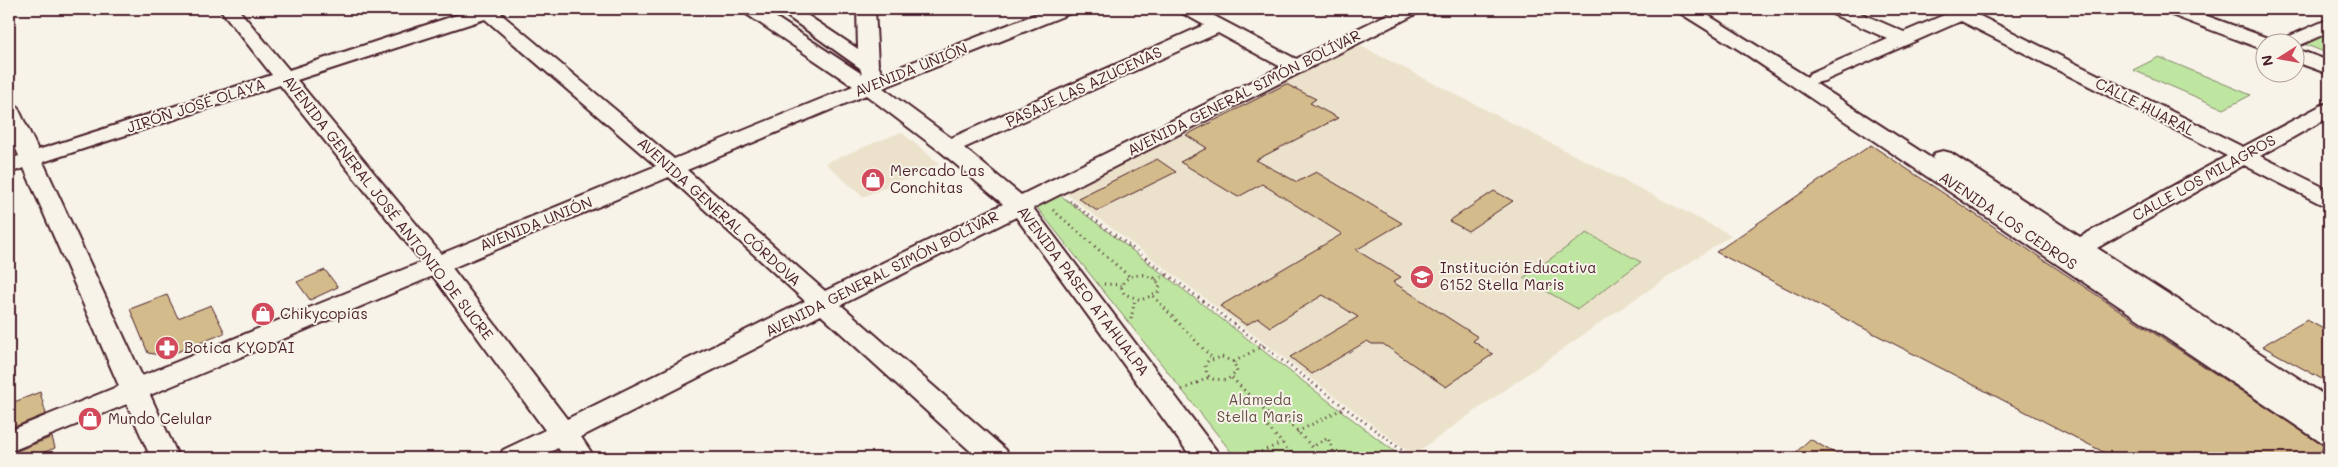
<svg xmlns="http://www.w3.org/2000/svg" width="2338" height="467" viewBox="0 0 2338 467" font-family="Mali,sans-serif">
<style>
.built{fill:#ece2cc}
.green{fill:#bee6a1;stroke:#848266}
.building{fill:#d4bb8b;stroke:#4a1f2b}
.lines{fill:none;stroke-linecap:round;stroke-linejoin:round}
.minor-casing{stroke:#4a1f2b;stroke-width:4}
.path-far1{stroke:#4a1f2b;stroke-width:2.5;stroke-dasharray:1 3;stroke-linecap:butt}
.path{stroke:#4a1f2b;stroke-width:3;stroke-dasharray:1 4.5;stroke-linecap:butt}
.minor{fill:#f7f3e8;fill-rule:evenodd}
.labels{text-anchor:middle;stroke-width:4;stroke-linejoin:round;paint-order:stroke}
.street-label{font-size:15px;fill:#4a1f2b;stroke:#f7f3e8}
.poi-label{font-size:15px;fill:#4a1f2b;stroke:#f7f3e8;text-anchor:start}
.park-label{font-size:15px;fill:#675148;stroke:#f7f3e8}
</style>
<rect width="100%" height="100%" fill="#f7f3e8"/>
<filter id="ink" filterUnits="userSpaceOnUse"><feTurbulence type="fractalNoise" baseFrequency=".02" numOctaves="2"/><feDisplacementMap in="SourceGraphic" scale="10" xChannelSelector="R" yChannelSelector="G"/><feConvolveMatrix kernelMatrix="1 2 1 2 8 2 1 2 1" color-interpolation-filters="sRGB"/></filter>
<g filter="url(#ink)">
<!-- built -->
<path class="built" d="M1357,44L1731,235L1604,320L1413,455L1065,193Z
M901,132L940,164L863,197L825,163Z"/>
<!-- green -->
<path class="green" d="M2329,31V54L2304,44Z
M2159,57L2251,95L2224,109L2133,70Z
M1060,195L1399,455L1391,458H1236L1035,205Z
M1587,233L1641,262L1578,309L1523,278Z"/>
<!-- building -->
<path class="building" d="M1286,84L1316,99L1310,103L1338,118L1256,160L1297,182L1316,172L1402,223L1356,250L1401,277L1393,282L1478,337L1473,341L1493,354L1446,387L1383,344H1372L1367,341L1312,374L1290,357L1358,317L1323,295L1270,327L1258,318L1246,325L1220,306L1342,234L1262,184L1238,197L1180,162L1207,148L1186,135Z
M1871,145L2324,446L2317,458H2115L1716,252Z
M1157,159L1176,172L1097,211L1078,198Z
M1494,191L1513,201L1468,231L1449,221Z
M325,270L338,287L310,300L297,282Z
M167,295L178,318L211,305L225,333L167,356L148,353L130,309Z
M2307,320L2329,332V383L2262,346Z
M40,392L46,414L9,429V404Z
M52,437L55,448L30,458H9V454Z
M1810,439L1843,458H1790Z"/>
<g class="lines">
<!-- minor casing -->
<g class="minor-casing">
<path id="minor" d="M220,9H238L289,70L475,9H506L501,14L674,159L853,86L745,13L742,9H763L862,74L860,68L777,9H798L858,49L857,9H875L878,65L882,74L1049,9H1074L1071,13L883,88L951,138L1204,25L1182,13L1179,9H1201L1296,59L1398,9H1421L1418,13L1033,208L1222,458H1192L1016,217L841,305L1006,450L1010,458H978L821,315L581,437L595,458H565L558,448L538,458H499L503,450L545,430L433,276L150,395L179,458H151L127,404L9,452V431L119,386L24,168L9,173V159L19,156L9,133V104L16,106L19,110L38,150L272,75ZM485,19L656,166L441,254L297,80ZM1218,33L1281,67L1021,195L964,148ZM280,85L422,262L142,376L43,162ZM866,95L941,152L1003,204L825,291L687,170ZM669,177L805,301L567,419L452,268Z
M1677,9H1698L1807,77L1810,73L1888,39L1830,13L1827,9H1851L1904,32L1958,9H1982L1976,14L2243,147L2322,105L2329,103V117L2260,156L2329,190V206L2321,204L2244,165L2097,248L2329,398V444L2319,441L1741,51L1680,13ZM1961,21L2227,156L2080,237L1951,153L1943,151L1935,153L1932,158L1934,160L1815,83L1824,81Z
M2163,9H2188L2273,40L2275,42H2266V50L2259,48L2166,13Z
M2329,19V32L2296,47V42H2282L2285,38Z
M2296,49L2329,61V74L2296,62Z"/>
</g>
<!-- path-far1 -->
<path class="path-far1" d="M1070,201L1077,206"/>
<!-- path -->
<path class="path" d="M1075,205L1407,454L1397,458
M1053,210L1130,277
M1143,275L1154,278L1160,285L1158,293L1141,300L1124,294L1121,286C1126,277 1133,275 1143,275Z
M1156,280L1168,274
M1104,284L1122,285
M1153,296L1213,359
M1131,319L1135,299
M1222,357L1234,362L1237,372L1227,380L1213,379L1207,375L1205,365L1208,361Z
M1234,362L1264,345
M1232,378L1274,420
M1182,390L1210,377
M1297,432L1346,407
M1246,458L1282,443
M1286,458L1293,455L1265,424L1283,416L1312,447L1328,438L1333,451L1330,458"/>
<!-- minor -->
<use href="#minor" class="minor"/>
</g>
</g>
<!-- icons -->
<defs>
<g id="shop-disc" transform="scale(1.25)"><circle r="9.5" fill="#d1495b" stroke="#f7f3e8"/><path d="M-5-2.5h2.3a2.7 3.5 0 0 1 5.4 0H5L5.5 6h-11ZM-1.5-2.5h3a1.5 2.3 0 0 0-3 0Z" fill="#fff"/></g>
<g id="school-disc" transform="scale(1.25)"><circle r="9.5" fill="#d1495b" stroke="#f7f3e8"/><path d="M0-5L7-2L0 1L-7-2ZM-4 1L0 2.5L4 1V4Q0 6-4 4Z" fill="#fff"/></g>
<g id="pharmacy-disc" transform="scale(1.25)"><circle r="9.5" fill="#d1495b" stroke="#f7f3e8"/><path d="M-2-6h4v4h4v4h-4v4h-4v-4h-4v-4h4Z" fill="#fff"/></g>
</defs>
<g fill-rule="evenodd">
<use href="#shop-disc" x="873" y="180"/>
<use href="#school-disc" x="1422" y="277"/>
<use href="#shop-disc" x="263" y="314"/>
<use href="#pharmacy-disc" x="167" y="348"/>
<use href="#shop-disc" x="90" y="419"/>
</g>
<g class="labels">
<!-- street labels -->
<g class="street-label">
<text transform="translate(911 70) rotate(-22)" y="5">AVENIDA UNIÓN</text>
<text transform="translate(1084 87) rotate(-25)" y="5">PASAJE LAS AZUCENAS</text>
<text transform="translate(1244 93) rotate(-27)" y="5">AVENIDA GENERAL SIMÓN BOLÍVAR</text>
<text transform="translate(196 106) rotate(-18)" y="5">JIRÓN JOSÉ OLAYA</text>
<text transform="translate(2145 107) rotate(27)" y="5">CALLE HUARAL</text>
<text transform="translate(2204 178) rotate(-29)" y="5">CALLE LOS MILAGROS</text>
<text transform="translate(388 208) rotate(52)" y="5">AVENIDA GENERAL JOSÉ ANTONIO DE SUCRE</text>
<text transform="translate(719 212) rotate(42)" y="5">AVENIDA GENERAL CÓRDOVA</text>
<text transform="translate(2008 221) rotate(34)" y="5">AVENIDA LOS CEDROS</text>
<text transform="translate(536 224) rotate(-22)" y="5">AVENIDA UNIÓN</text>
<text transform="translate(882 274) rotate(-27)" y="5">AVENIDA GENERAL SIMÓN BOLÍVAR</text>
<text transform="translate(1083 291) rotate(53)" y="5">AVENIDA PASEO ATAHUALPA</text>
</g>
<!-- poi labels -->
<g class="poi-label">
<text x="890" y="176">Mercado Las<tspan x="890" dy="17">Conchitas</tspan></text>
<text x="1440" y="273">Institución Educativa<tspan x="1440" dy="17">6152 Stella Maris</tspan></text>
<text x="280" y="319">Chikycopias</text>
<text x="184" y="353">Botica KYODAI</text>
<text x="108" y="424">Mundo Celular</text>
</g>
<!-- park labels -->
<g class="park-label">
<text x="1260" y="405">Alameda<tspan x="1260" dy="17">Stella Maris</tspan></text>
</g>
</g>
<!-- margin -->
<rect width="2338" height="467" fill="none" stroke="#f7f3e8" stroke-width="30"/>
<rect x="15" y="15" width="2308" height="437" fill="none" stroke="#4a1f2b" stroke-width="2" filter="url(#ink)"/>
<!-- north arrow -->
<g transform="translate(2280 58) rotate(259)"><circle r="24" fill="#f7f3e8" stroke="#b29e9c"/>
<path d="M0-4L9 19L0 12L-9 19Z" fill="#d1495b"/>
<text y="-8" font-size="14" font-weight="bold" text-anchor="middle" fill="#4a1f2b">N</text>
</g>
</svg>
